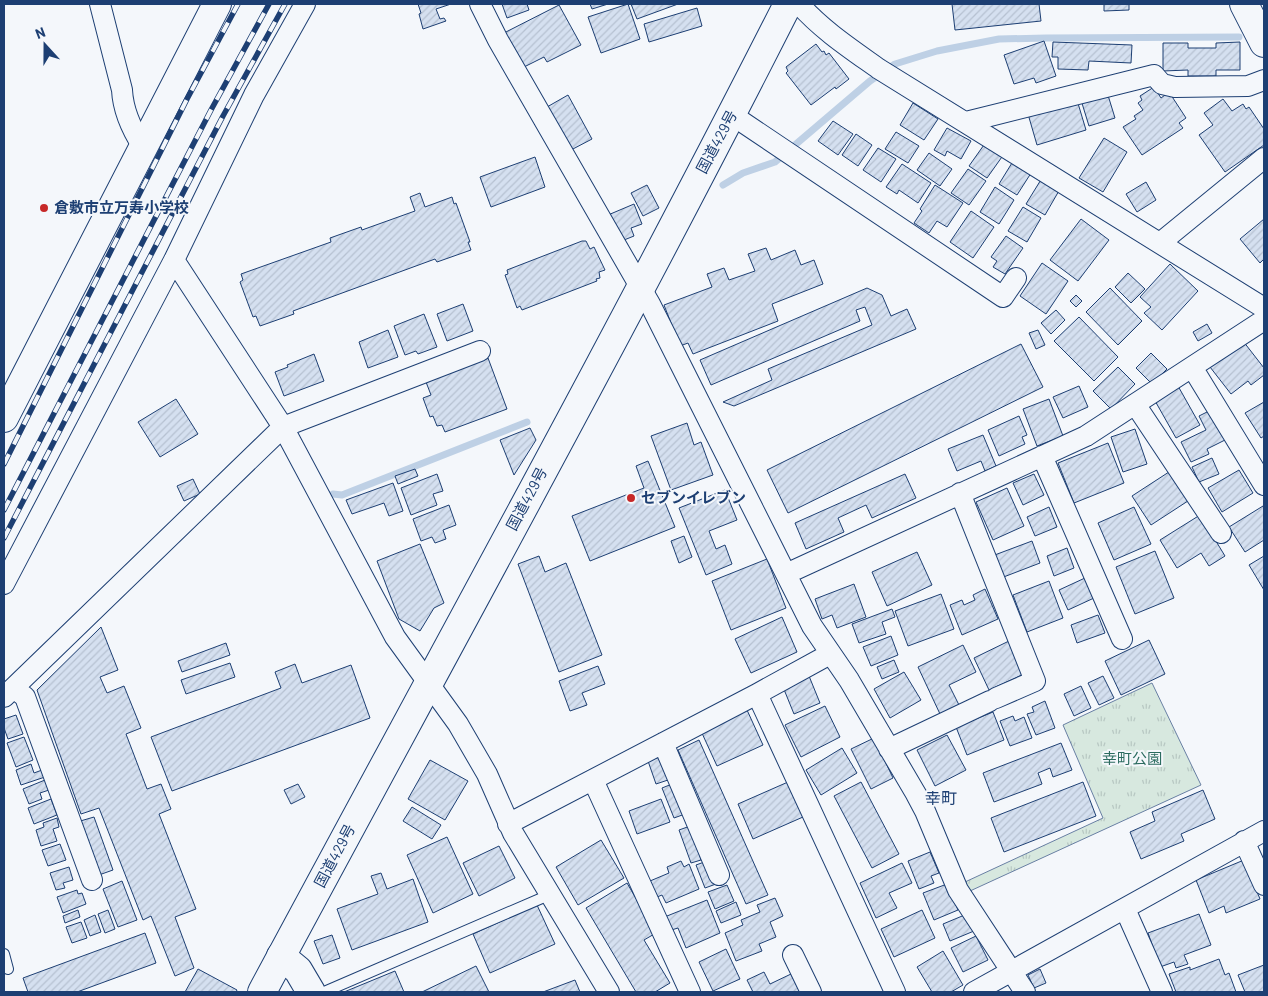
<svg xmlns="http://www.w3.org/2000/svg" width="1268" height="996" viewBox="0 0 1268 996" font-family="Barlow,'Noto Sans JP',sans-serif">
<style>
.park{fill:url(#park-tufts);stroke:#687fa3}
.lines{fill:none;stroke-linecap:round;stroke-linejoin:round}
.stream{stroke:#bed0e5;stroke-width:7}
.building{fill:url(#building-hatch);stroke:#1d3f73}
.lane-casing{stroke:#1d3f73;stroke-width:12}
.street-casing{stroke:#1d3f73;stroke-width:22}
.secondary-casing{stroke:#1d3f73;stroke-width:30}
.primary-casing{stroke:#1d3f73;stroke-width:30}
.highway-casing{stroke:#1d3f73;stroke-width:30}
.lane{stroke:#f4f7fb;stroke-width:10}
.street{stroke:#f4f7fb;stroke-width:20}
.secondary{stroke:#f4f7fb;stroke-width:28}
.primary{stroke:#f4f7fb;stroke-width:28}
.highway{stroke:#f4f7fb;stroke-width:28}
.rail-casing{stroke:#1d3f73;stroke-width:5.5}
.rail{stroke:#f4f7fb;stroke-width:4;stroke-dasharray:11;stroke-linecap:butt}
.poi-dot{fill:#c62828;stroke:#f4f7fb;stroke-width:2}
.labels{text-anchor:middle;stroke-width:4;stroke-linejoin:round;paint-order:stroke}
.street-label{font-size:15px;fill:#1d3f73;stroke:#f4f7fb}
.poi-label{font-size:15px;font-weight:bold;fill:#1d3f73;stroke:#f4f7fb;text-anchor:start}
.park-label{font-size:15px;fill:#2c6c60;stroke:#f4f7fb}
.neighbourhood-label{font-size:16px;fill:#1d3f73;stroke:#f4f7fb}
</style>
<defs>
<pattern id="park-tufts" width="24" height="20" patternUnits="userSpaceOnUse" patternTransform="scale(1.25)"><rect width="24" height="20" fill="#d7e8df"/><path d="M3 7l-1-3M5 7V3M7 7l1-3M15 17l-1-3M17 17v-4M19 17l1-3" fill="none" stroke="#b8c8c3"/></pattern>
<pattern id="building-hatch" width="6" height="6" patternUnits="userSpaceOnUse" patternTransform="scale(1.25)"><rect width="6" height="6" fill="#d5e0f0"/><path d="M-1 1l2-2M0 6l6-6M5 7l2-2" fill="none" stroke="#b6c1d1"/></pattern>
</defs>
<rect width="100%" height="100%" fill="#f4f7fb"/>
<!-- park -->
<path class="park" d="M1152,683L1201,785L970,891L965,882L1103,818L1063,725Z"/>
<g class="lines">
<!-- stream -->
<path class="stream" d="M723,185L743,173L775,162L870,81L895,64L937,51L999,39L1046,38L1239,37
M333,494L342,495L527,422"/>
</g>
<!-- building -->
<path class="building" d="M418,4H451L436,9L440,19L444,18L446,21L423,29L419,14L421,13Z
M502,4H527L529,10L507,18Z
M590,4H608L592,9Z
M628,4L640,39L601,53L588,17Z
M631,4H678L637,19Z
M952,4H1039L1041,21L955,30Z
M1104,4H1129V10L1104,11Z
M559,5L581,45L547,62L544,57L520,69L502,34Z
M697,8L702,26L649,42L644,24Z
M1044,41L1056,76L1036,83L1034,78L1014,84L1004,55Z
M1053,42L1132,45L1131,63L1089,61L1088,70L1058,69V57H1052Z
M1240,42V70H1216V76H1188V70L1163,71V43H1188V48H1216V43Z
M816,44L822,52L824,51L826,55L829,53L849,79L836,89L835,87L811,105L786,73L788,71L786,67Z
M1154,87L1161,98L1169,92L1186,118L1179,123L1183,128L1142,155L1123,127L1136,119L1134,116L1143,110L1138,103L1142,100L1140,96Z
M1107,92L1115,118L1089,126L1081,100Z
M568,95L592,139L571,150L547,107Z
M1223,99L1232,111L1243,104L1246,109L1249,107L1264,129V145L1225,172L1199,135L1213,125L1204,113Z
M1077,100L1086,130L1037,145L1028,114Z
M913,103L938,119L924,140L900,125Z
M833,121L853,134L838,155L818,141Z
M947,128L971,141L961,159L947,151L945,156L934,150Z
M896,132L919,146L908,163L885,149Z
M856,134L872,145L858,166L842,155Z
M1104,138L1127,152L1103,192L1079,178Z
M986,142L1004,154L987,178L969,166Z
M878,148L896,159L881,182L863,170Z
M929,153L952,169L940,186L917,170Z
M535,157L545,187L491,207L480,177Z
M1015,158L1033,170L1017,195L999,184Z
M902,164L931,183L918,203L899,190L897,194L886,187Z
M968,169L986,181L969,205L951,193Z
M1042,178L1060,189L1045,215L1026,204Z
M1146,182L1156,200L1137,212L1126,194Z
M647,185L659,208L643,216L631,193Z
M935,185L963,203L947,227L937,221L929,233L914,223L922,211L920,209Z
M995,187L1014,200L999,224L980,212Z
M420,193L425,207L452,197L454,204L456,203L470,242H468L471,250L437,262L435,259L293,311L294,314L260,326L256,316L253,317L240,282L243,280L241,274L331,242L330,238L361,227L362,230L415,211L410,197Z
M634,204L642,224L631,228L634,236L619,242L608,215Z
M1023,207L1041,218L1027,242L1008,231Z
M971,211L994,227L973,258L950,242Z
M1081,219L1109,240L1078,281L1050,260Z
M1264,219V259L1260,263L1240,239Z
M1006,236L1023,248L1005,274L993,267L997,261L991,257Z
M582,241H586L590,249L594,247L605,270L599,272L600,278L596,279L597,281L522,310L520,306L517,308L505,275L508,274L507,270Z
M766,248L771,260L795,250L801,265L814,260L823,284L772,304L778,321L693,354L688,343L680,346L664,305L712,287L707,274L724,268L729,280L755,271L748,254Z
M1042,263L1068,281L1046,314L1020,296Z
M1170,264L1198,291L1162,330L1144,313L1151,307L1140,297Z
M1128,273L1145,289L1131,303L1115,287Z
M867,288L882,295L891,316L907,309L916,329L734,406L723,402L772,380L768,369L872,325L865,307L856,310L860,321L711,385L700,360Z
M1110,288L1142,321L1118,345L1086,312Z
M1076,295L1082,301L1076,307L1070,301Z
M463,304L473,331L447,341L437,314Z
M1056,310L1065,320L1051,334L1041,323Z
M424,314L437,347L418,354L416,351L405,355L394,326Z
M1079,317L1118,357L1094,381L1054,341Z
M1207,324L1212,333L1198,341L1193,332Z
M388,330L398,357L368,368L359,342Z
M1038,330L1045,345L1036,349L1029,333Z
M1243,341L1264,368V375L1251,385L1248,381L1231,394L1210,367Z
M1021,344L1043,387L788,513L767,470Z
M1151,353L1167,369L1152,384L1136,368Z
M314,354L324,381L284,396L275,372L288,367L287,365Z
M488,358L507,409L445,432L442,425L437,426L433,416L430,417L423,398L431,395L426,382Z
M1118,367L1135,384L1111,409L1093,391Z
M1079,386L1088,407L1063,418L1053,397Z
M1178,386L1200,425L1176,438L1154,399Z
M176,399L198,434L160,457L138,422Z
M1049,399L1063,436L1037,446L1023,409Z
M1264,402V436L1261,438L1245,413Z
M1213,409L1227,439L1207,449L1209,454L1191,462L1181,442L1206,430L1199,416Z
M1019,416L1027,435L1022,437L1025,444L999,456L988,430Z
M687,423L694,445L701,442L713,475L671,490L651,436Z
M530,428L536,440L514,475L500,440Z
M1135,429L1147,464L1123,472L1111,437Z
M983,435L996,466L985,471L981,461L957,471L948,449Z
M1108,443L1124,483L1074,503L1058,463Z
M1212,458L1219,474L1199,482L1192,467Z
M648,461L675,527L590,561L572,516L644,488L636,466Z
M415,469L418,476L398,484L395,476Z
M1172,470L1191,499L1151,525L1132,496Z
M1239,470L1253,493L1222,512L1208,488Z
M437,474L443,491L433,494L437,505L411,515L401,488Z
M905,474L916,498L872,518L866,505L838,518L844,532L806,549L795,523Z
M1034,474L1044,495L1023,505L1013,483Z
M193,479L200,494L184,501L177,486Z
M393,483L403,511L389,516L384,503L352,514L346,500Z
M1007,488L1024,526L993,540L976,502Z
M725,490L737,520L709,531L716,549L725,545L732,564L706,575L679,508Z
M449,505L456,525L443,530L446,539L435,543L432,537L421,541L413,519Z
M1263,506L1264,508V540L1245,552L1229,527Z
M1049,507L1057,527L1035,536L1027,517Z
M1134,507L1151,544L1114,560L1098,523Z
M1200,515L1225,556L1209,566L1201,553L1177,568L1160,540Z
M684,536L692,557L679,563L671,541Z
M1032,541L1040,563L1001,578L992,556Z
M420,544L444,603L434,608L420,631L399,619L377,561Z
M1067,548L1074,568L1054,576L1047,556Z
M1155,551L1174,598L1135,614L1116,567Z
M917,552L932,585L887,606L872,572Z
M539,556L545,572L566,563L602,655L559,672L518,564Z
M1264,556V590L1249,565Z
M767,559L786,608L731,630L712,581Z
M1085,578L1094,598L1068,610L1059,590Z
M1049,581L1063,618L1027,632L1013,595Z
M854,584L866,617L837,628L832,615L822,619L815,599Z
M985,589L998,619L962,635L950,605L962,600L964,605L975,600L973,595Z
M941,594L954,629L908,646L895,611Z
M892,609L895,617L882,622L886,634L859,643L852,624Z
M1098,615L1105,633L1077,643L1071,625Z
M782,617L797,652L751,673L735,639Z
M101,627L118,670L100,677L107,693L124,686L141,728L126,734L147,789L161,784L171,809L159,814L196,909L175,917L194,968L175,976L151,916L143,920L99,808L81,814L37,690Z
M891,636L898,655L871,666L863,647Z
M1149,640L1165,674L1121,695L1105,661Z
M1009,641L1024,674L989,690L974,658Z
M226,643L230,655L182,672L178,661Z
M963,645L976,672L949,685L959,705L940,714L918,667Z
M894,660L899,672L882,679L877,667Z
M230,663L235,677L186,694L181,680Z
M295,664L302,683L351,665L370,718L172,791L151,737L281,688L275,672Z
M598,666L605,684L582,693L587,705L570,711L559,681Z
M904,672L921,700L890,718L874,689Z
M809,676L820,703L794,714L783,687Z
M1103,676L1114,698L1099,705L1088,683Z
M1081,686L1091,708L1074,716L1064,694Z
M1045,701L1055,728L1036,735L1027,714L1034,712L1032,707Z
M825,706L840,737L801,757L785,725Z
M747,710L763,745L717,766L701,731Z
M993,712L1004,740L967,755L956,727Z
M16,715L23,734L8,739L4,728V719Z
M1013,716L1015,721L1024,717L1032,738L1010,746L1000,721Z
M947,735L966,770L935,786L917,750Z
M24,737L33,760L16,767L7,743Z
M874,738L893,778L871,789L851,749Z
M699,740L768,895L746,904L678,750Z
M1061,743L1072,770L1053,777L1050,768L1038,773L1042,784L994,802L983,773Z
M842,748L857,773L821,795L806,770Z
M662,756L671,779L656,784L648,761Z
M430,760L468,781L445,820L408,799Z
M31,764L34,773L42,770L45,777L21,785L16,770Z
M45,780L49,790L40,793L42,799L29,804L23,789Z
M788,782L803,817L753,839L738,804Z
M861,782L899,854L872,868L834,796Z
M1083,782L1096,816L1004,852L991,818Z
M298,784L305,797L291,804L284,790Z
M672,784L685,814L674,818L662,788Z
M1203,790L1215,819L1181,834L1184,841L1141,859L1130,832L1155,821L1152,812Z
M51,799L57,815L34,824L28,808Z
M661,799L670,822L637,834L629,811Z
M412,807L441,825L432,839L403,821Z
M94,817L113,870L96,876L77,822Z
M57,818L59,827L53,829L57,841L41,846L36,830L44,827L43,823Z
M693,825L702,852L699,853L701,860L691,863L679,830Z
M447,837L473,894L433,913L407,855Z
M601,840L624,878L578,905L556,867Z
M60,844L66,860L48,866L42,850Z
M499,846L515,878L479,896L463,863Z
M930,852L939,873L931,876L934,883L919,889L908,861Z
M1244,860L1260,899L1226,913L1224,906L1209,913L1196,880Z
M681,861L684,867L689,864L699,889L666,903L662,895L657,897L650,881L669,873L667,867Z
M707,861L716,884L705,888L696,865Z
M902,863L912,883L889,893L897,908L876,918L860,883Z
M69,867L73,880L63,883L65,888L56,890L50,873Z
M381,873L387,889L413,879L428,922L352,950L337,909L378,894L371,876Z
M122,881L137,920L118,927L103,889Z
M627,883L656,933L644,940L670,983L655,992H636L586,908Z
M947,884L958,910L934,920L923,893Z
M727,885L734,901L715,909L708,892Z
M77,890L78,894L82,893L86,904L63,913L57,897Z
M775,898L783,916L770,922L776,937L759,944L762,951L736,961L725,933L743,925L741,920L760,912L757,905Z
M707,900L720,933L686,948L678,928L668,931L662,918Z
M736,902L741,915L721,923L716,911Z
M537,905L555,944L490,973L473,934Z
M78,910L80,917L65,923L63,916Z
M108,910L115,929L105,933L98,914Z
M922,910L935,938L894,957L881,929Z
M967,914L974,931L950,941L943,924Z
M1199,914L1211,945L1184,955L1188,964L1176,968L1174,962L1160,967L1148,933Z
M95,915L101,932L90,936L84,920Z
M81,922L87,938L72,943L66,927Z
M145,933L156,963L77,992H28L23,978Z
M332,935L340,958L323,964L314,941Z
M976,936L988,960L963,972L951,948Z
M726,949L740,979L713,991L699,962Z
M943,951L963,985L951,992H932L917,967Z
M1219,959L1225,975L1229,973L1236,992H1176L1169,974L1190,967V970Z
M1264,965V992H1245L1238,975Z
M476,966L489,992H422Z
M198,969L237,990L236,992H185Z
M1040,969L1046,983L1034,988L1028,975Z
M395,971L404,992H344Z
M764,972L770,984L791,974L800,992H753L747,980Z
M575,980L580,992H543Z"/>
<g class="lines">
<!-- lane casing -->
<g class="lane-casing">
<path id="lane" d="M4,954L8,969
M324,992L549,895"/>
</g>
<!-- street casing -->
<g class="street-casing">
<path id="street" d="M100,4L122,90C123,110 132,130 143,147
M480,4L498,40L650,304L812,626L849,680L916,794L925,811L958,890L1025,992
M799,4C822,30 851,49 879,69L1264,308
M732,115L1003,297L1016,278
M966,122L1154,75L1162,84L1175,87L1248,86L1264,80
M1160,243L1264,158
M174,260L283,427L395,637L458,724L487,774L513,833L609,992
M1192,367L1264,485
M1135,404L1221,533
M1042,456L1122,639
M960,493L1035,681L996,698
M786,574L1086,436L1264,320
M4,584L174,260L254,95L305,4
M14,688L25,697L92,880
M757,694L895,992
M4,697L283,427L480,351
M663,743L719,875
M889,749L990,701
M593,780L690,992
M508,824L757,694L830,654
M1244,841L1264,885
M1125,909L1162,992
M793,955L811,992
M974,992L1264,831"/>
</g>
<!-- secondary casing -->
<g class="secondary-casing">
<path id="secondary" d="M4,418L217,4
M281,956L298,970L311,992"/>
</g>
<!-- primary casing -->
<g class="primary-casing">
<path id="primary" d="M1244,4L1264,43"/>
</g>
<!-- highway casing -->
<g class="highway-casing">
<path id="highway" d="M262,992C438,664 619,337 788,4"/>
</g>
<!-- lane -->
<use href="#lane" class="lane"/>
<!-- street -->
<use href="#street" class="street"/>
<!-- secondary -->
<use href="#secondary" class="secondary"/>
<!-- primary -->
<use href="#primary" class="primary"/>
<!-- highway -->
<use href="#highway" class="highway"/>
<!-- rail casing -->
<g class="rail-casing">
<path id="rail" d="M4,464L187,99L238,4
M4,510L211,110L269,4
M4,538L223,116L285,4"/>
</g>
<!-- rail -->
<use href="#rail" class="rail"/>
</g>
<!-- markers -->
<g class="poi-dot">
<circle cx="44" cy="208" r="5"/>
<circle cx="631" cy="498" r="5"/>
</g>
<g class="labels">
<!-- street labels -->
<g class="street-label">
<text transform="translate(717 142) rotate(-62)" y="5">国道429号</text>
<text transform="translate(527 499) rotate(-62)" y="5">国道429号</text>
<text transform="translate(335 856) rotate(-62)" y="5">国道429号</text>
</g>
<!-- poi labels -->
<g class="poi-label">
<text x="54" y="213">倉敷市立万寿小学校</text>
<text x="641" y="503">セブンイレブン</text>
</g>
<!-- park labels -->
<g class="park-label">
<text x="1132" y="764">幸町公園</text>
</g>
<!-- neighbourhood labels -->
<g class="neighbourhood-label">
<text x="941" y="804">幸町</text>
</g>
</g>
<!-- border -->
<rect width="1268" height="996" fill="none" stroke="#1d3f73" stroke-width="10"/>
<!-- north arrow -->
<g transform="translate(45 45) rotate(339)" stroke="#f4f7fb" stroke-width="4" paint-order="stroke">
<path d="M0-4L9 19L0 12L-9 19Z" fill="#1d3f73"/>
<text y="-8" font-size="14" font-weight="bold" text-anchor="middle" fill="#1d3f73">N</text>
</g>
</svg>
